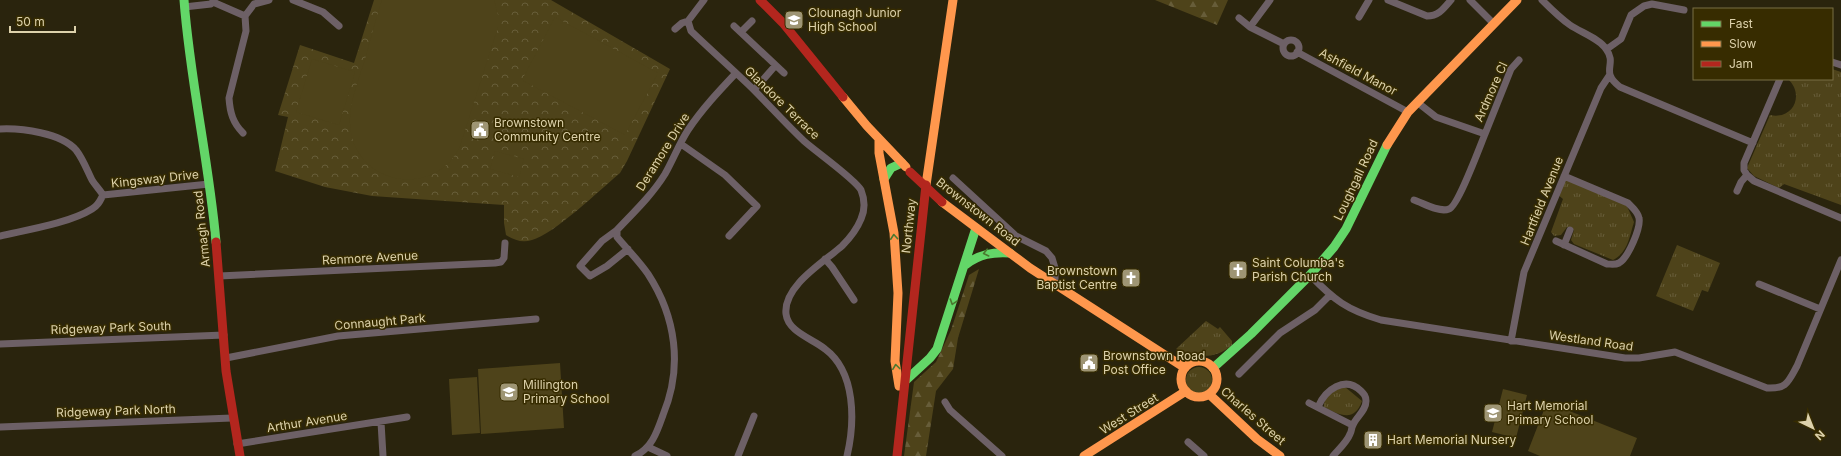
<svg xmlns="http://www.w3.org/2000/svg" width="1841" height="456" viewBox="0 0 1841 456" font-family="Inter,sans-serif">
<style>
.grass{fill:url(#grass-tufts)}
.forest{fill:url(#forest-firs)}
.park{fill:url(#park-crowns)}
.garden{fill:#4e431a}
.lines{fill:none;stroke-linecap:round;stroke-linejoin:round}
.street{stroke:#6d6066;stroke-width:7}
.fast{stroke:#63d668;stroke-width:9}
.slow{stroke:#ff974d;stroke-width:9}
.jam{stroke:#b3261e;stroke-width:9}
.jam-bridge{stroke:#b3261e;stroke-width:9}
.oneway{stroke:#4b782f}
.labels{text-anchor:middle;stroke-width:3;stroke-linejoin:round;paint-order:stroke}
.poi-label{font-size:12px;fill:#ddd2ab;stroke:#372c00;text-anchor:start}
.street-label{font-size:12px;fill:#ddd2ab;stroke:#372c00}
</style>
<defs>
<pattern id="grass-tufts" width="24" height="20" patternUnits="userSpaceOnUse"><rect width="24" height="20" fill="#4e431a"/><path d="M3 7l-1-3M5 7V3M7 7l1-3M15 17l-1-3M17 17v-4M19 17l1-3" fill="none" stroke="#675d39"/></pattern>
<pattern id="forest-firs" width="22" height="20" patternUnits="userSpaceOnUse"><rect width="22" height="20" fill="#4e431a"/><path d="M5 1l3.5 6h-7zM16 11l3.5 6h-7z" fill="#675d39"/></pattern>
<pattern id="park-crowns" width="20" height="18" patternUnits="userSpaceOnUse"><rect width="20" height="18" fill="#4e431a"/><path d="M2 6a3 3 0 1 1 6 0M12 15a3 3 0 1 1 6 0" fill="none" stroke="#675d39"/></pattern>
</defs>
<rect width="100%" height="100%" fill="#2a240d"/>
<!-- grass -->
<path class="grass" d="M1832,69L1841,72V205L1784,184L1779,188L1754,176L1747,168L1770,115C1793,120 1805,95 1788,79H1832Z
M1569,180L1626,204L1634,222C1629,238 1628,252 1613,260L1574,244L1571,240L1574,230L1567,227L1561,235L1554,236L1551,232L1563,199L1557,194L1563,182Z
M1677,245L1720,263L1708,292L1702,290L1693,311L1656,296Z
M1206,321L1218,329L1220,327L1232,341V345C1215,360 1195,358 1176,349Z
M1186 380a13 13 0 1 1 26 0a13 13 0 1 1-26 0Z
M1340,387H1345L1362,401C1354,423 1340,415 1324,407C1323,397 1333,393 1340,387Z"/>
<!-- forest -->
<path class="forest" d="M1155,0H1228L1217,25Z
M979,269L958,338L953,369L936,391L926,456H904L914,382L936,362L951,330L969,275Z"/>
<!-- park -->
<path class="park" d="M374,0H551L670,69L627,161L620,173C601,189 553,235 532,240C522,243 514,240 506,235L504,223V205L372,196L325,187L275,171L288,117L278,115L300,45L354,63Z"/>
<!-- garden -->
<path class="garden" d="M382,0H494L498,15V27L460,146C437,197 361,187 351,133C346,107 359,80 366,56C371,37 376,18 382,0Z
M555,17L658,73L625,135L522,80Z
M312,59L355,72L339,125L296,112Z
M495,151L524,159L519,177L490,169Z
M560,363L564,428L481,434L478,369Z
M477,377L480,433L452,435L449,379Z
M1503,389L1527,395L1516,438L1492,432Z
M1547,402L1637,438L1630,456H1540L1528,451Z"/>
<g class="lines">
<!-- street -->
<path class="street" d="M293,0L323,12L339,26
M704,0L688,21L691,31C711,50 732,69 753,89C770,106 786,124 804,141C815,151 855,179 861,190C865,200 865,210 861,219C857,229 849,239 842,246C824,262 783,286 786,314C788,332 813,339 825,349C856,372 855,422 847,456
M1388,0L1427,16C1439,16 1444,8 1451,0
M1470,0L1494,24
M1542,0C1551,9 1560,18 1570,25C1580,32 1600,39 1606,49C1618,65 1599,71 1620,87L1753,143
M213,2L245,16L246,31L229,98C230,113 233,123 243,133
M184,7L211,4L214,0
M245,16L254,4L269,0
M1359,17L1369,0
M1239,18L1250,27L1284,44
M734,26L784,73
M1250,27L1270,0
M675,29L682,23L688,21
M741,32L752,21
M1283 48a8 8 0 1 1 16 0a8 8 0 1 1-16 0Z
M1607,49L1621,39L1631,15L1644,6L1652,4L1684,10
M1297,52L1408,112
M1832,62L1841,65
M1780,79L1744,163V170L1747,175L1754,181L1841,218
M754,90L775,66
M0,129C22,128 61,133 76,150C83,159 87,170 92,180C95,185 100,190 103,195
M1485,134L1511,69L1519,60
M681,144L725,175L757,206L729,236
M953,178L1016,236L1046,251L1052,258L1055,268V284
M1737,191L1741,182L1747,175
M103,195L209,184
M1414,200C1423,203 1439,213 1449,209C1458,206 1480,146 1485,134L1436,117L1417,102
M617,230L602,241L580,266L590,276L607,266L628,249
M0,236C26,230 70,223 92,209C98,206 100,201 103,195
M1556,241L1607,264C1611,264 1615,265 1619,263C1628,258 1641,228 1639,218C1638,212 1632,207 1628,203L1564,176
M1564,245L1570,230
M825,259L832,267L854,300
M1310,275C1334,300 1347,310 1381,320L1625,358H1639L1675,352L1767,388C1787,389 1788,382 1797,366L1841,260
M219,276L495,263L501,262L504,258L505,243
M1759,284L1820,309
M1511,341L1524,272L1601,88L1609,76
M0,344L224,335
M226,358L338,336L536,319
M1239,374L1280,333L1315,310L1330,295
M945,402L950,410L1002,456
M1309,403L1352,425
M1318,407C1325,390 1345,375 1361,391C1364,394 1366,396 1366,401C1366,411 1356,417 1353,425C1351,428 1352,431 1350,434C1347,442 1339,449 1333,456
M381,422L383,456
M0,427L232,418
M1188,442L1204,456
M237,444L407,417
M648,447L667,456
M635,456C652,448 657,432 663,415C683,367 676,317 648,274C639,261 627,249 617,237V230C634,212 652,195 665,174C673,160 679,144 688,130C702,109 719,91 736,73
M738,456L754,416"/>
<!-- fast -->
<path class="fast" d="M184,0C190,81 209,161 216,242
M884,179L891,168L902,163
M965,265C980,254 992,252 1010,253
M1213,368L1251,334L1310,275L1334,247L1346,229L1387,145
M904,382L930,358L937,349L976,228"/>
<!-- slow -->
<path class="slow" d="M843,97L867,126L906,167
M879,139V153L894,233L898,293L895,361L899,386
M1387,145L1408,112L1517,0
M926,185L953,0
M942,202L1030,268L1185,368
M1181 379a18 18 0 1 1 36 0a18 18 0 1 1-36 0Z
M1209,394L1257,439L1280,456
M1084,456L1186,391"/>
<!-- jam -->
<path class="jam" d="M760,0L783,23L843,97
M216,242L226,371L240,456
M897,456L926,185"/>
<!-- jam-bridge -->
<path class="jam-bridge" d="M910,172L942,202"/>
</g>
<!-- one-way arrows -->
<defs><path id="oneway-chevron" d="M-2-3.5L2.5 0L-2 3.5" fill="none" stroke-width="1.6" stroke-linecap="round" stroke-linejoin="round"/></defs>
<g class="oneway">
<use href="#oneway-chevron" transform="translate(894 237) rotate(-95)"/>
<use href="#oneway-chevron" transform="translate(986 253) rotate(167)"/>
<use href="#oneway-chevron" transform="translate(953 302) rotate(108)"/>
<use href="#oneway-chevron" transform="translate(896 367) rotate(-97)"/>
</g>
<!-- icons -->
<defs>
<g id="school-square" transform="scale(1)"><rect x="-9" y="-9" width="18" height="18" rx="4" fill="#9e9574" stroke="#372c00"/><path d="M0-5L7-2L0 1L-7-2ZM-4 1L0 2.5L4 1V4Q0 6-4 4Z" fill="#fff"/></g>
<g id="civic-square" transform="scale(1)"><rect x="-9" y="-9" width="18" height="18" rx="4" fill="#9e9574" stroke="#372c00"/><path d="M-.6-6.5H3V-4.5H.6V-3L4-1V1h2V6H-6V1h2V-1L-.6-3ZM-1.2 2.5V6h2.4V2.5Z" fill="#fff"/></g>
<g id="church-square" transform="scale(1)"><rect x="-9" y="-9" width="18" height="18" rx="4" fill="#9e9574" stroke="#372c00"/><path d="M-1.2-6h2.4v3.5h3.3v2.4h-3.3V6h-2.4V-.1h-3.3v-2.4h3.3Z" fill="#fff"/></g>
<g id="building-square" transform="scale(1)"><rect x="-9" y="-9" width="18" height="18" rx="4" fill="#9e9574" stroke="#372c00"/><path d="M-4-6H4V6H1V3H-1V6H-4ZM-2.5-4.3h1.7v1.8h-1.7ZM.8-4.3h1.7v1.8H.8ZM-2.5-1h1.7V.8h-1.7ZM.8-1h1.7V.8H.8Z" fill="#fff"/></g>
</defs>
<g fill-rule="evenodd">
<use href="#school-square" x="794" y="20"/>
<use href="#civic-square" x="480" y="130"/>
<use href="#church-square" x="1238" y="270"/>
<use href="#church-square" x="1131" y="278"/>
<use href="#civic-square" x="1089" y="363"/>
<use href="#school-square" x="509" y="392"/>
<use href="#school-square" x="1493" y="413"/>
<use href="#building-square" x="1373" y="440"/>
</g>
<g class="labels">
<!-- poi labels -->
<g class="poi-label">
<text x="808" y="17">Clounagh Junior<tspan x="808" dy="14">High School</tspan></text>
<text x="494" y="127">Brownstown<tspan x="494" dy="14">Community Centre</tspan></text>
<text x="1252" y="267">Saint Columba's<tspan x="1252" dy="14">Parish Church</tspan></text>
<text x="1117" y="275" text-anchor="end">Brownstown<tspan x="1117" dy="14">Baptist Centre</tspan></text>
<text x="1103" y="360">Brownstown Road<tspan x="1103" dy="14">Post Office</tspan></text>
<text x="523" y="389">Millington<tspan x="523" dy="14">Primary School</tspan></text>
<text x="1507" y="410">Hart Memorial<tspan x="1507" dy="14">Primary School</tspan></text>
<text x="1387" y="444">Hart Memorial Nursery</text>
</g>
<!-- street labels -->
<g class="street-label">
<text transform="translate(1358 72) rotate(28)" y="4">Ashfield Manor</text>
<text transform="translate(1491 92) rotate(-66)" y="4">Ardmore Cl</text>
<text transform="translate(782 103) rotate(44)" y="4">Glandore Terrace</text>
<text transform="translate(663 152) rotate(-58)" y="4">Deramore Drive</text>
<text transform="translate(155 179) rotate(-6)" y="4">Kingsway Drive</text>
<text transform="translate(1356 180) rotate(-65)" y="4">Loughgall Road</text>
<text transform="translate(1542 201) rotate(-68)" y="4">Hartfield Avenue</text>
<text transform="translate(978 212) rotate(38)" y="4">Brownstown Road</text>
<text transform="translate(909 226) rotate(-84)" y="4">Northway</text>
<text transform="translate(202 229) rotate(-96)" y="4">Armagh Road</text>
<text transform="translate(370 258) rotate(-3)" y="4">Renmore Avenue</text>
<text transform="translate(380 322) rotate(-5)" y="4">Connaught Park</text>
<text transform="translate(111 328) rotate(-2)" y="4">Ridgeway Park South</text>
<text transform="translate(1591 341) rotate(8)" y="4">Westland Road</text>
<text transform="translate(116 411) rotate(-2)" y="4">Ridgeway Park North</text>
<text transform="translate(1129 414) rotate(-32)" y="4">West Street</text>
<text transform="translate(1253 416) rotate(41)" y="4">Charles Street</text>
<text transform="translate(307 422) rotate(-9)" y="4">Arthur Avenue</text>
</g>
</g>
<!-- legend -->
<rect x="1693" y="8" width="140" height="72" fill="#372c00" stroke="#796e44"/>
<rect x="1701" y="21" width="20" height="6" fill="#63d668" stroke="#796e44"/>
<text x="1729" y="28" font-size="12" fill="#ddd2ab">Fast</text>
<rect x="1701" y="41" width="20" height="6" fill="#ff974d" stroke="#796e44"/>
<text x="1729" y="48" font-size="12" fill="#ddd2ab">Slow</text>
<rect x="1701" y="61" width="20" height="6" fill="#b3261e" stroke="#796e44"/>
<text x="1729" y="68" font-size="12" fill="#ddd2ab">Jam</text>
<!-- north arrow -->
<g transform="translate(1813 428) rotate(137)" stroke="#372c00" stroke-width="3" paint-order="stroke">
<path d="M0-3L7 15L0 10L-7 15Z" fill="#ddd2ab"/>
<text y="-6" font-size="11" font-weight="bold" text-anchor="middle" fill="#ddd2ab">N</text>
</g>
<!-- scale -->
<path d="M10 26v6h65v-6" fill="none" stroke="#ddd2ab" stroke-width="2"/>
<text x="16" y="26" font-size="12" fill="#ddd2ab" stroke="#372c00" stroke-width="3" paint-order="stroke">50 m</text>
</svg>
